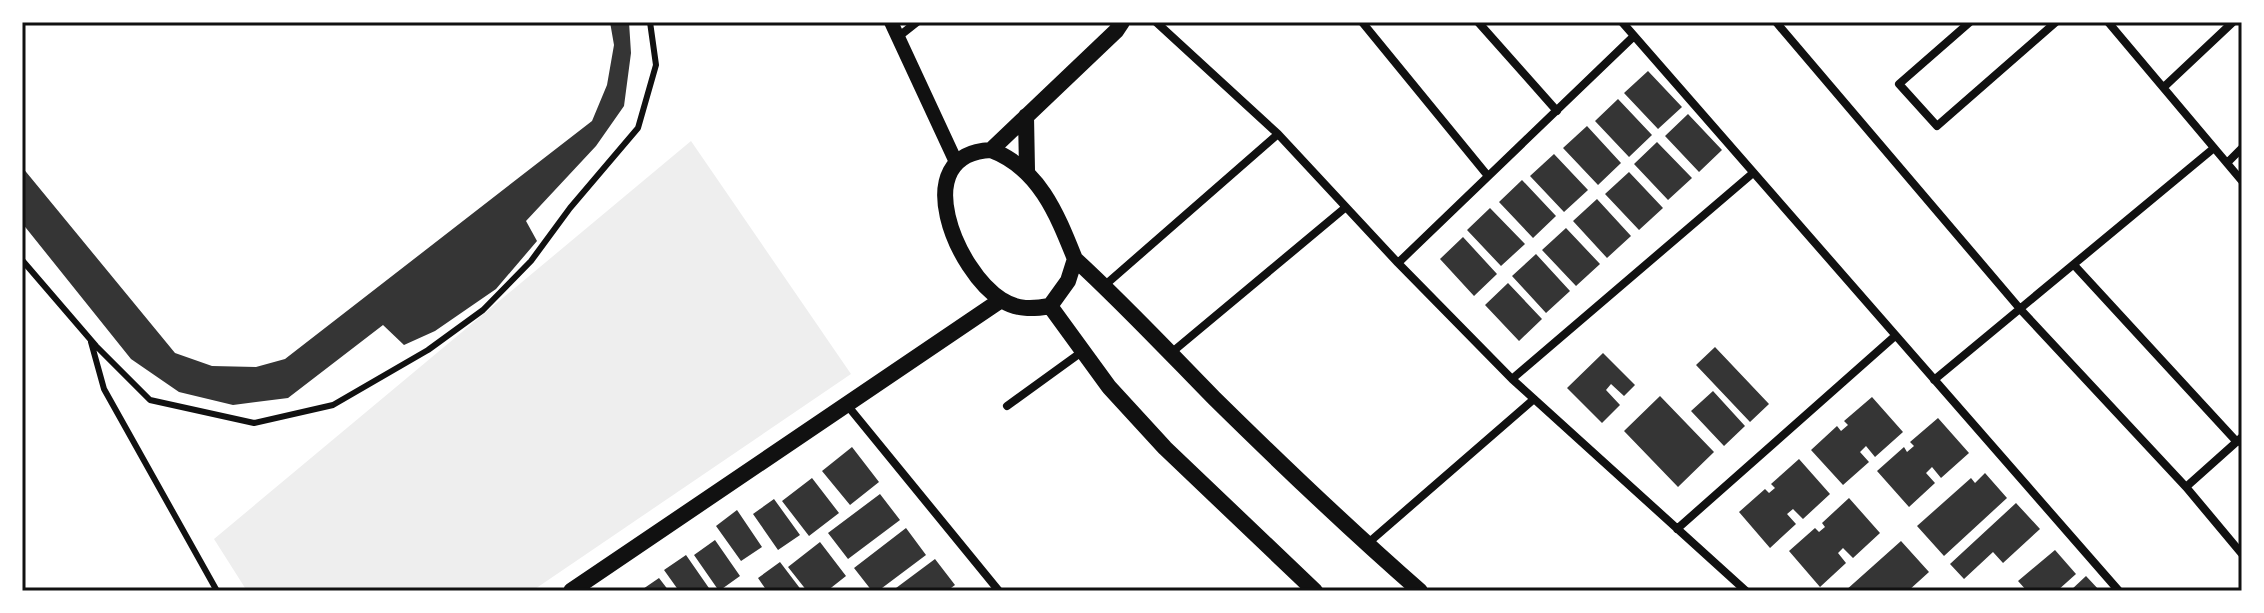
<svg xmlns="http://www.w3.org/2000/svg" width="2264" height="613" viewBox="0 0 2264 613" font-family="'Asap Condensed',sans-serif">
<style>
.green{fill:#eee}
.building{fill:#353535}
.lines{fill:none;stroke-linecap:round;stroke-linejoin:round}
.service{stroke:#111;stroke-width:6}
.minor{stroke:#111;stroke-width:8}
.tertiary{stroke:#111;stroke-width:14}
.secondary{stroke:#111;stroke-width:16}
.neatline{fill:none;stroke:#111;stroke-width:3}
</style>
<rect width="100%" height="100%" fill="#fff"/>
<!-- green -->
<path class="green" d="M691,141L851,374L532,591H247L214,539Z"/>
<!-- building -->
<path class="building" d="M610,22H629L631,53L624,106L596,146L526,221L537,241L496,289L435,331L404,345L383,325L288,398L233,405L179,392L131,359L22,223V167L175,353L212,366L256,367L285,359L592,121L607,85L614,45Z
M1648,71L1682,107L1658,129L1624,93Z
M1618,99L1652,135L1629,157L1595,121Z
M1688,114L1722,150L1699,172L1665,136Z
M1587,126L1621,163L1598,185L1563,148Z
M1657,142L1692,178L1668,200L1634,164Z
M1554,154L1588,190L1564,212L1530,176Z
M1629,172L1663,208L1639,230L1605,194Z
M1522,180L1556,216L1533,238L1499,202Z
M1597,199L1631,236L1607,258L1573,221Z
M1490,208L1525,244L1501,266L1467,230Z
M1566,228L1600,264L1576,286L1542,250Z
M1463,237L1497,274L1474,296L1440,259Z
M1536,254L1570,291L1546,313L1512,276Z
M1508,283L1542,319L1519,341L1485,305Z
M1715,347L1769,404L1750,422L1696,365Z
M1603,353L1635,385L1624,396L1611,384L1606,390L1620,405L1602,423L1567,388Z
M1713,391L1745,426L1724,446L1691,411Z
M1660,396L1714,452L1678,487L1624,431Z
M1872,397L1903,432L1875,457L1866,446L1860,452L1869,462L1843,485L1811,450L1837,426L1841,431L1848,425L1844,421Z
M1938,418L1969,453L1941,478L1932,467L1926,473L1935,483L1909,507L1877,471L1904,447L1907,452L1914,446L1910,442Z
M852,447L879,482L850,505L822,471Z
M1799,459L1830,494L1803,519L1793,509L1787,514L1796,524L1770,548L1739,512L1765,489L1769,493L1775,488L1771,484Z
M1985,473L2007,498L1944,556L1917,526L1971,478L1975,483Z
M812,478L839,513L809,536L782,501Z
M880,494L900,520L848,559L828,533Z
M1849,498L1880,533L1853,558L1843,548L1838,553L1846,563L1820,587L1789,551L1815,528L1819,532L1825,527L1822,523Z
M774,499L800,535L778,550L753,514Z
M2016,503L2040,529L2003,563L1993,552L1964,579L1950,564Z
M737,510L762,547L741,561L716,526Z
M906,528L926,555L878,591H872L854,568Z
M715,540L740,576L719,591L694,555Z
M1901,541L1929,572L1908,591H1845Z
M820,542L846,576L827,591H807L788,567Z
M2055,550L2076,574L2057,591H2027L2018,581Z
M686,555L711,591H679L664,570Z
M935,559L955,585L947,591H892Z
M780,562L802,591H767L758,578Z
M2086,576L2100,591H2070Z
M659,578L669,591H640Z"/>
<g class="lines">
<!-- service -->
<path class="service" d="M22,260L96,346L150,400L254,423L333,405L428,350L483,310L531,261L570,208L638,128L656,65L650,22
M91,342L104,389L217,591"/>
<!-- minor -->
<path class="minor" d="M1156,22L1278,134L1398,263L1512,379L1746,591
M1362,22L1488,176
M1478,22L1557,111
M1622,22L2119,591
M1776,22L2021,310L2186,487L2242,554
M1970,22L1899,84L1937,126L2056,22
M2108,22L2242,181
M898,37L917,22
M2165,86L2233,22
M2227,163L2242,148
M1398,263L1634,36
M2074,265L2237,442
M1104,286L1278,134
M1171,353L1346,207
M1512,379L1753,173
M1934,380L2214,148
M847,405L999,591
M1007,406L1083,351
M2186,487L2242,437
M1677,529L1895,336
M1367,544L1534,399"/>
<!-- tertiary -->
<path class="tertiary" d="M891,22L956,162"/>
<!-- secondary -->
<path class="secondary" d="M1026,116L1027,170
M991,150C1039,168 1057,214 1075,259L1068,281L1050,306C1033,309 1017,310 1002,300C957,273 906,154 991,150Z
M991,150L1116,31L1122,22
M1075,259C1123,303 1168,351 1214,398C1281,464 1349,529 1420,591
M1050,306L1109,387L1165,448L1315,591
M571,591L1001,300"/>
</g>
<!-- border -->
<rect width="2264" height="613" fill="none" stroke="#ffffff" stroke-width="48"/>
<rect x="24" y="24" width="2216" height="565" class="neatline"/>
</svg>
